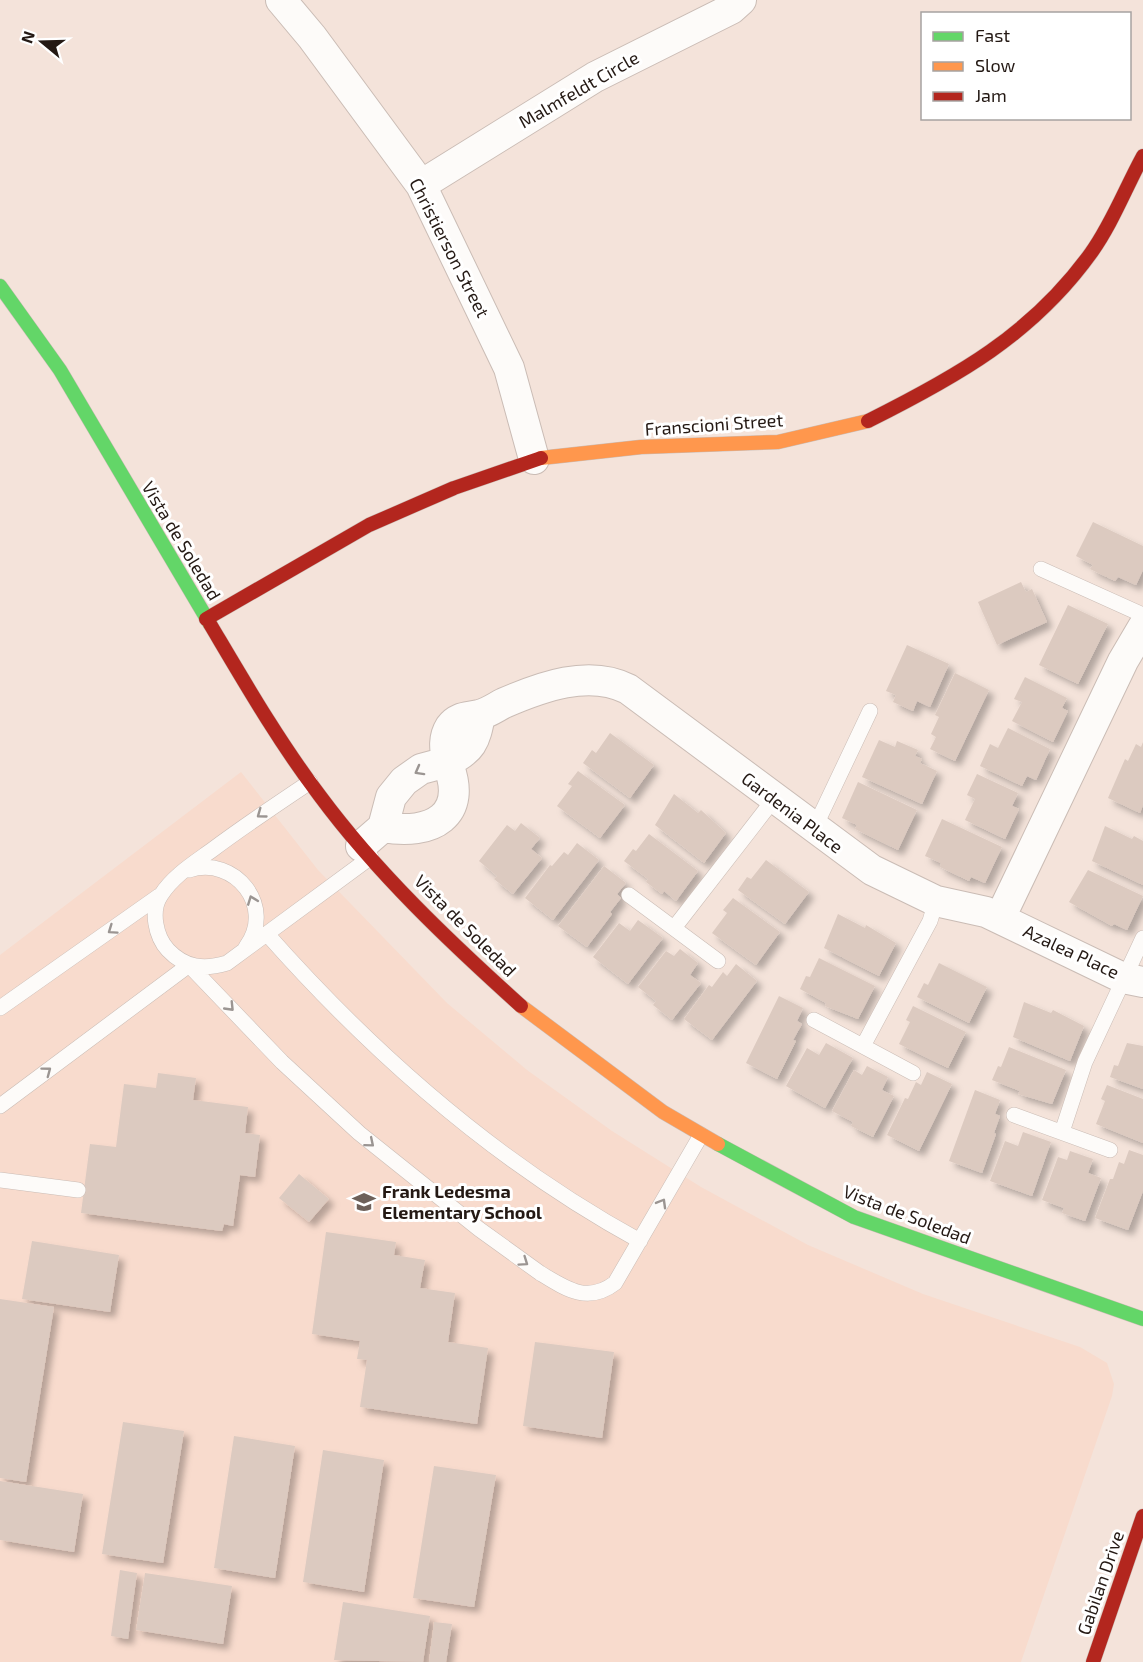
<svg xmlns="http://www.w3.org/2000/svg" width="1143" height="1662" viewBox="0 0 1143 1662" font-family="'Exo 2',sans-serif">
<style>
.built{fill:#f8dbcd}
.building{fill:#dccac0;filter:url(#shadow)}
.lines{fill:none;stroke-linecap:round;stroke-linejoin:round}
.lane-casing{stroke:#cabcb5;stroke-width:16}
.street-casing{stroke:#cabcb5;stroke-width:32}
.fast-casing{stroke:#cabcb5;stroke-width:15}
.slow-casing{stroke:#cabcb5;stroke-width:15}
.jam-casing{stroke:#cabcb5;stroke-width:15}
.lane{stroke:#fdfbf9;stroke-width:15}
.street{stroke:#fdfbf9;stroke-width:30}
.fast{stroke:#63d668;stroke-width:14}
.slow{stroke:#ff974d;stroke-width:14}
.jam{stroke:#b3261e;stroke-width:14}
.oneway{stroke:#9b9592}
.labels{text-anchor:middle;stroke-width:6;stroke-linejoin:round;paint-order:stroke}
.street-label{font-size:18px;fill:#241914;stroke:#fff}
.poi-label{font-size:18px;font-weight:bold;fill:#241914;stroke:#fff;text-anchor:start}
</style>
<defs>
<filter id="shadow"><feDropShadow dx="5.5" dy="5.5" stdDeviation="3" flood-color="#0004"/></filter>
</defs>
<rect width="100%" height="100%" fill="#f4e3da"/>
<!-- built -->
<path class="built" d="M241,772L318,870L447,1003L527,1070L612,1131L701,1187L808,1245L923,1294L1080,1347L1107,1363L1114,1384L1112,1396L1021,1662H0V955Z"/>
<!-- building -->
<path class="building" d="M1093,522L1143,546V570L1136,585L1118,577L1115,581L1090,569L1093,565L1076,556Z
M1021,582L1026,592L1032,589L1047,622L997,645L978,602Z
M1068,605L1108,624L1078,684L1039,665Z
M907,645L949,664L930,707L917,701L913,711L893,702L896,695L886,691Z
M955,673L989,690L955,761L930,749L936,737L931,734L939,717L935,715Z
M1025,677L1067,698L1062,708L1068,711L1053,742L1012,721L1022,702L1014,699Z
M1008,728L1050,749L1036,780L1027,776L1022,786L980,766L990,744L998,748Z
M610,733L654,765L630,798L583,763L592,750L596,753Z
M879,740L895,747L897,741L918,750L915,756L922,759L920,763L937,771L922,804L862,777Z
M1143,742V805L1140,813L1108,798L1125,759L1128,761L1136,744L1141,747Z
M578,771L625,805L600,838L557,806L572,786L568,784Z
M977,774L1018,793L1012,806L1019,809L1005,839L965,820L975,799L967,795Z
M858,782L917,810L898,850L855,829L857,825L842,818Z
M674,794L698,813L701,810L726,833L704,863L655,825Z
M942,819L1002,847L985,883L971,877L969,881L940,867L941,863L925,856Z
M521,823L540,838L531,849L542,858L513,894L494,879L497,876L479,861L507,825L515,831Z
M1105,826L1132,839L1134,836L1143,841V885L1092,861Z
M649,834L698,871L676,901L664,891L662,894L646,882L648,879L624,861L633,849L636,851Z
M577,843L599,860L553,920L525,898L550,865L552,866L564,852L568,855Z
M766,860L809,892L785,924L738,890L747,877L751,879Z
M604,866L626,883L617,894L621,898L610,912L612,914L587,947L558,926Z
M1088,870L1143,896L1127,930L1114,924L1112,926L1069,902Z
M733,898L780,932L756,965L712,933L727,913L723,910Z
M838,914L865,928L866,925L896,943L879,976L824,948Z
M638,920L663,938L628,984L593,957L619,923L630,931Z
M680,949L698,963L690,975L701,983L672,1020L653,1005L656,1001L638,987L666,951L674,956Z
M819,958L875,986L858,1019L825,1006L826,1003L800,989L806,976L810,977Z
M939,963L987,987L969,1023L917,997L924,983L928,985Z
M736,964L757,981L712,1040L684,1019L709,985L712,987L723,972L727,976Z
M779,996L803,1008L797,1021L802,1024L793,1040L796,1041L777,1079L746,1063Z
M1024,1002L1051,1013L1053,1010L1084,1026L1070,1061L1013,1037Z
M913,1006L966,1032L948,1068L899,1044L910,1022L906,1020Z
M826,1043L853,1058L825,1108L786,1086L807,1048L819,1055Z
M1127,1043L1143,1046V1089L1110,1077L1114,1065L1118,1066Z
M1009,1047L1066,1070L1052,1104L1018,1094L1020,1091L992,1080L998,1066L1001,1067Z
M867,1066L888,1077L882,1090L894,1096L873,1137L851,1126L853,1122L832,1111L854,1070L862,1075Z
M927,1072L952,1084L919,1151L887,1135L905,1098L908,1099L916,1082L921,1085Z
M158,1073L196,1078L193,1100L248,1107L245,1133L260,1135L255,1177L240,1175L233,1226L224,1224L222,1231L81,1213L90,1144L116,1147L124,1084L156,1088Z
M1107,1085L1143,1099V1143L1096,1124L1105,1101L1101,1099Z
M975,1090L1000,1100L995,1114L1000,1116L994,1133L996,1134L982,1173L949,1161Z
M1023,1132L1051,1142L1032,1196L990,1181L1005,1141L1018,1146Z
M1129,1150L1143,1155V1191L1128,1230L1095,1218L1110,1179H1113L1119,1162L1124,1164Z
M1070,1151L1093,1159L1088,1173L1101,1178L1085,1221L1062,1213L1064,1208L1042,1200L1058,1157L1067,1160Z
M299,1174L329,1199L309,1222L279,1198Z
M326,1232L396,1242L394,1255L425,1260L420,1288L455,1293L448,1342L488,1348L477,1424L360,1407L367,1360L357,1359L360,1341L312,1334Z
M32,1241L119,1255L110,1312L22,1299Z
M0,1299L54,1307L26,1482L0,1478Z
M535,1342L614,1352L602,1438L523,1426Z
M123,1422L184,1431L163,1563L102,1554Z
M234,1436L295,1446L275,1578L214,1568Z
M323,1450L384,1460L364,1592L303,1582Z
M434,1466L496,1475L474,1607L413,1598Z
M0,1481L83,1494L74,1552L0,1540Z
M120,1570L137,1573L128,1639L111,1636Z
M145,1573L232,1586L223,1644L136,1630Z
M343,1602L430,1616L423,1662L334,1660Z
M434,1622L452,1624L446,1662H429Z"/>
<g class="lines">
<!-- lane casing -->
<g class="lane-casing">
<path id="lane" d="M1041,569L1143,615
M310,782C277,804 244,826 212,850C194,863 173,876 161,895C150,911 156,937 168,950C185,968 204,970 227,963L371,857
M814,829L870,711
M189,870C235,855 276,907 246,947
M629,895L718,961
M674,928L774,799
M267,934C375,1056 497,1163 640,1241
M0,1008L159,896
M814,1020L913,1073
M863,1046L930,921L936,901
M0,1106L189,965L282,1062L359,1133L479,1229L540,1273C566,1289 588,1304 615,1283L701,1135
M1014,1115L1110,1150
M1062,1132L1085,1062L1143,938
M0,1180L78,1190"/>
</g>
<!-- street casing -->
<g class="street-casing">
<path id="street" d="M281,0L312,37L421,185L509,368L534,459
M421,185L595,77L731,9L741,0
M383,827C431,836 470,816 447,762C472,750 475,742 480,715
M361,846L383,827L391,797L404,781L421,769L447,762C445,749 443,738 450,727C458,716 468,718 479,715C488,713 496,707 504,703C541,687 589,669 628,689L872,870L936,901L986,912L1123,978L1143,982
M1000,918L1123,661L1143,627"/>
</g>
<!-- fast casing -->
<g class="fast-casing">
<path id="fast" d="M0,286L60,370L210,624
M718,1144L854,1217L1143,1319"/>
</g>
<!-- slow casing -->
<g class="slow-casing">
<path id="slow" d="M541,458L641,447L778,442L868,421
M521,1006L663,1112L718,1144"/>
</g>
<!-- jam casing -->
<g class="jam-casing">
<path id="jam" d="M868,421C956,377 1032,335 1091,253C1112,224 1126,187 1143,156
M206,619L369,525L454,488L541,458
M210,624C245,683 279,742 320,796C377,873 450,942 521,1006
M1093,1662L1143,1516"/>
</g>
<!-- lane -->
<use href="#lane" class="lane"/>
<!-- street -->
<use href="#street" class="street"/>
<!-- fast -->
<use href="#fast" class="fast"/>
<!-- slow -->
<use href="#slow" class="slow"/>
<!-- jam -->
<use href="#jam" class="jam"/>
</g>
<!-- one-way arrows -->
<defs><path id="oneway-chevron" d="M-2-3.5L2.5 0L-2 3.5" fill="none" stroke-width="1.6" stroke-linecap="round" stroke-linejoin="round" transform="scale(1.5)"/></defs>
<g class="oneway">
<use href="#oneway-chevron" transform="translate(419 771) rotate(151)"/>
<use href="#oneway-chevron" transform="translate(261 814) rotate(144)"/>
<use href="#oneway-chevron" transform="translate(252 900) rotate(-111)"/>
<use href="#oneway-chevron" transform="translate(112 930) rotate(145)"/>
<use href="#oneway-chevron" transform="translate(230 1007) rotate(46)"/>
<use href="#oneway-chevron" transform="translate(47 1071) rotate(-37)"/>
<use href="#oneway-chevron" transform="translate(370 1143) rotate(40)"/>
<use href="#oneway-chevron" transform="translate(662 1203) rotate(-60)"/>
<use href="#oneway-chevron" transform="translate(524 1262) rotate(35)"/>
</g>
<!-- icons -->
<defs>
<g id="school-bare" transform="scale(1.8)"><path d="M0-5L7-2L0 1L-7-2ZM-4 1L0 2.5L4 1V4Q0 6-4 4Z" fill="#6d6059" stroke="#fff" stroke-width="2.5" paint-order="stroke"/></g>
</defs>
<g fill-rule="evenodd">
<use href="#school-bare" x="364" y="1202"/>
</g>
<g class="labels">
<!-- street labels -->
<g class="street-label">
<text transform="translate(579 90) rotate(-30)" y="6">Malmfeldt Circle</text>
<text transform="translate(449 248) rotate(63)" y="6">Christierson Street</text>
<text transform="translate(714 425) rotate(-4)" y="6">Franscioni Street</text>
<text transform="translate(181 541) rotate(59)" y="6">Vista de Soledad</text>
<text transform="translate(792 813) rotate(37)" y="6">Gardenia Place</text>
<text transform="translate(465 926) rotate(45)" y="6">Vista de Soledad</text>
<text transform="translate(1071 952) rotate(25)" y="6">Azalea Place</text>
<text transform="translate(907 1215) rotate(21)" y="6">Vista de Soledad</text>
<text transform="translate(1101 1583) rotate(-71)" y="6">Gabilan Drive</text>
</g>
<!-- poi labels -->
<g class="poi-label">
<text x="382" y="1198">Frank Ledesma<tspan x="382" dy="21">Elementary School</tspan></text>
</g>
</g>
<!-- legend -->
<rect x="921" y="12" width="210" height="108" fill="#ffffff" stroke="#a7a3a1" stroke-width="1.5"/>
<rect x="933" y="32" width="30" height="9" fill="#63d668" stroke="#a7a3a1" stroke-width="1.5"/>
<text x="975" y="42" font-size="18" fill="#241914">Fast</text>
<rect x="933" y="62" width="30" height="9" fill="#ff974d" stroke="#a7a3a1" stroke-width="1.5"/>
<text x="975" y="72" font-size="18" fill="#241914">Slow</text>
<rect x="933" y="92" width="30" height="9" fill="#b3261e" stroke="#a7a3a1" stroke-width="1.5"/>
<text x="975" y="102" font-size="18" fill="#241914">Jam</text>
<!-- north arrow -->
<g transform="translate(42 42) rotate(289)" stroke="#ffffff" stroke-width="4.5" paint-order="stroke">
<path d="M0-4.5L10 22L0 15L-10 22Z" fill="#241914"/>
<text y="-9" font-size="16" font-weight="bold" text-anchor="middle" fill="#241914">N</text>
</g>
</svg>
